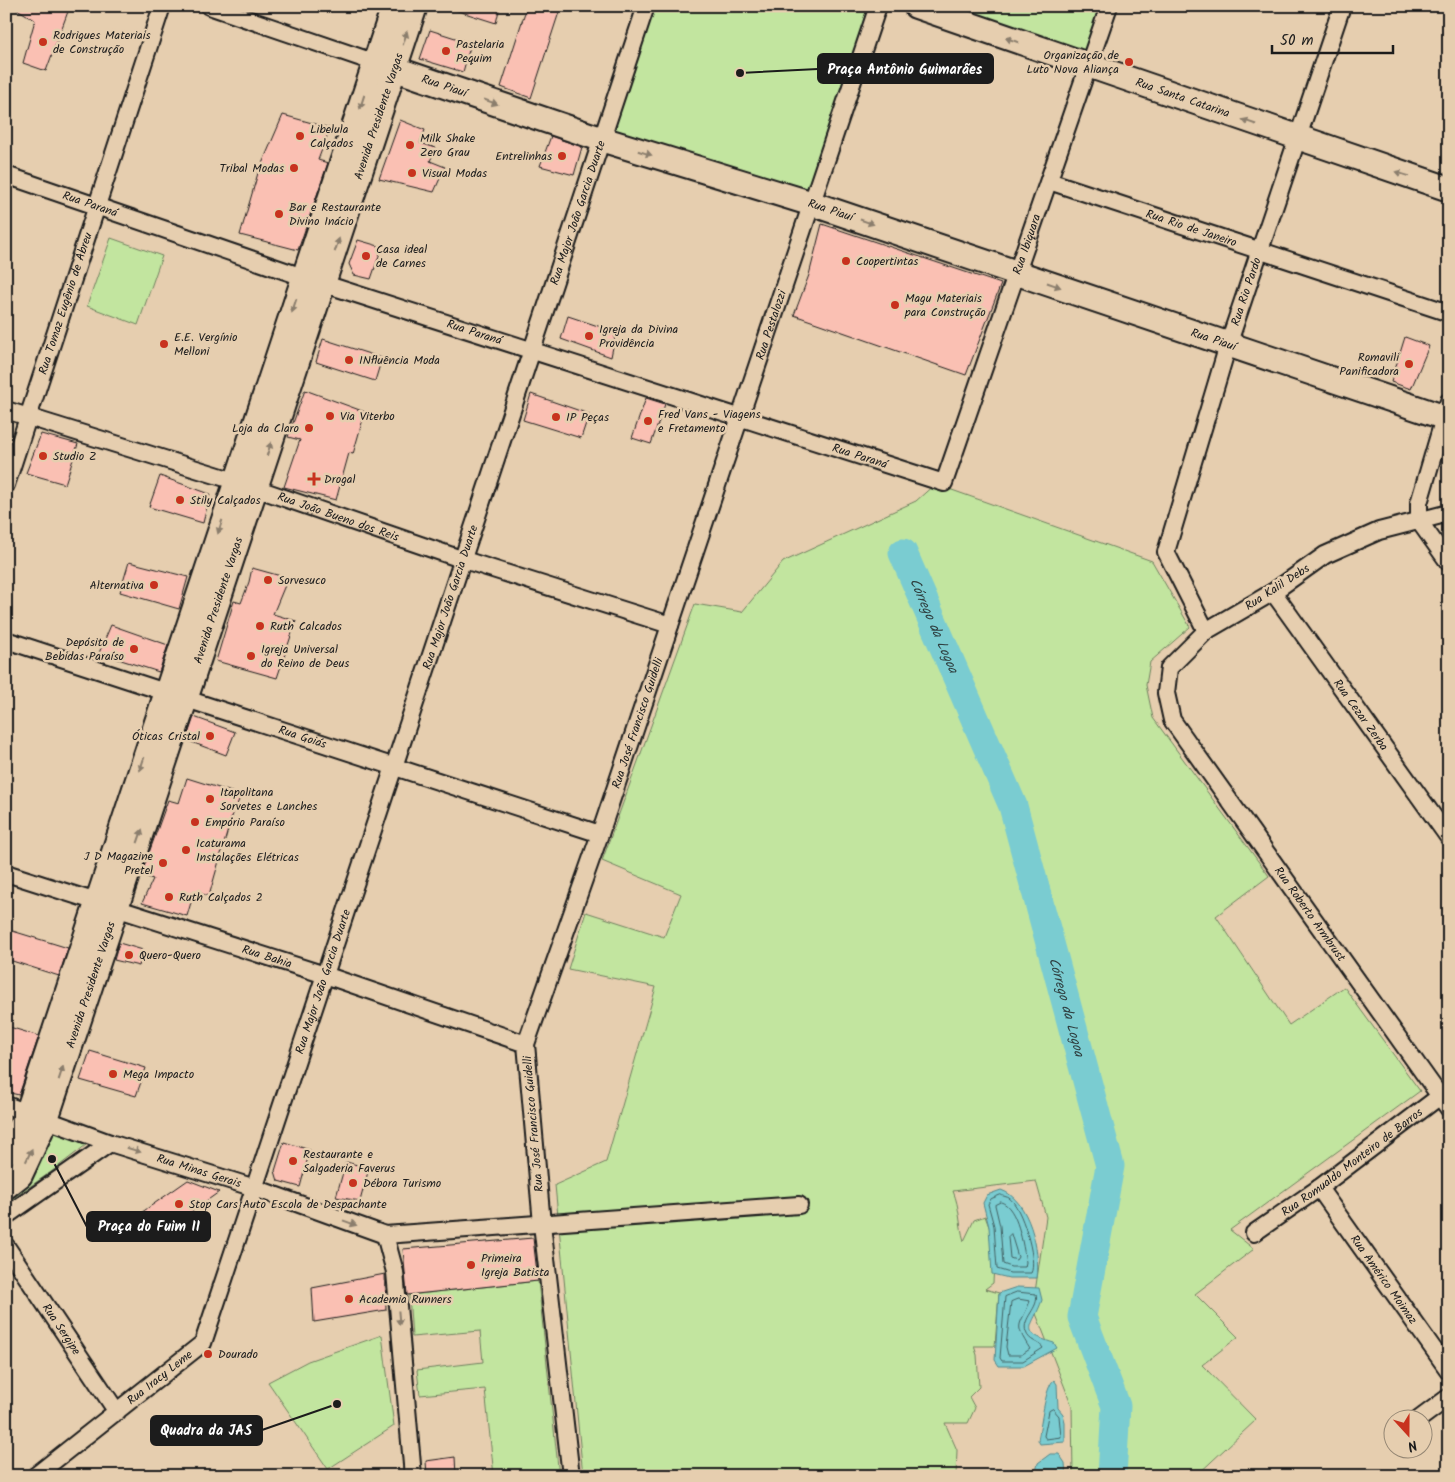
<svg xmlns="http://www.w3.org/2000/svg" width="1455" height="1482" viewBox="0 0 1455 1482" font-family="Kalam,sans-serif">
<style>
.green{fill:#c2e59f;stroke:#6f805e}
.water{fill:#7accd1;stroke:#548689}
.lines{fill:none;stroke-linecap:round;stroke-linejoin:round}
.shore{stroke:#426264;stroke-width:1}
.river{stroke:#7accd1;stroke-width:29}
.building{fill:#fac0b3;stroke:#1c1c1c}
.minor-casing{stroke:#1c1c1c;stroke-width:20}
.secondary-casing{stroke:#1c1c1c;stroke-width:28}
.minor{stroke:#e6ceaf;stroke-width:16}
.secondary{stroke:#e6ceaf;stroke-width:24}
.oneway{fill:#8b7e6d}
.poi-dot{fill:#c8321e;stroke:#e6ceaf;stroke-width:2}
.labels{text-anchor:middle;stroke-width:5;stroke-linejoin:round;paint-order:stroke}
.poi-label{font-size:12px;fill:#1c1c1c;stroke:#e6ceaf;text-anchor:start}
.street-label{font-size:12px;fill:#1c1c1c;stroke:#e6ceaf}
.water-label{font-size:14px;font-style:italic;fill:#2f3f40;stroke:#e6ceaf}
.leader{fill:none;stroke:#1c1c1c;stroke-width:2}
.callout-dot{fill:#1c1c1c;stroke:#e6ceaf;stroke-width:2}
.callout{fill:#1c1c1c;stroke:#1c1c1c;stroke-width:2}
.callout-label{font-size:14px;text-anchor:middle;font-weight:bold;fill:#fff}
</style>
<rect width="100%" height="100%" fill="#e6ceaf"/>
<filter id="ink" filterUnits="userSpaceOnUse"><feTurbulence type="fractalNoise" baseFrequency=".02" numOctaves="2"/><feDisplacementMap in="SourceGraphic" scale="10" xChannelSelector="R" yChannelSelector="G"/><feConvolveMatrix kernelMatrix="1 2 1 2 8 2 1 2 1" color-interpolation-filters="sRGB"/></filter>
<g filter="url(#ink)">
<!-- green -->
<path class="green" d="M646,6H878L813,204L601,139Z
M944,6H1100L1083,56Z
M111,238L162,256L138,325L87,306Z
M935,484L1152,561L1190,627L1150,662L1146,685L1153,718L1269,876L1216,916L1289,1025L1344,987L1420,1091L1230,1230L1254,1249L1195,1294L1238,1337L1202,1365L1256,1420L1196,1476H1073L1072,1406L1033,1306L1046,1217L1036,1181L953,1191C960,1208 959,1224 964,1241L974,1220L985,1216L995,1243L993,1283L985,1289L999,1293L995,1346H974L977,1355L979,1387L969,1397L975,1408L968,1423H945L957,1450L956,1476H583L555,1185L606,1162L656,987L568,969L586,912L664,937L681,894L602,861L695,604L742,612L783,562L916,501Z
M49,1127L86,1145L51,1172L6,1203V1191Z
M538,1281L559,1476H494L485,1389L420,1395L417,1370L483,1362L480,1331L412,1337L409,1295Z
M382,1335L394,1426L328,1469L268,1382L308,1361Z"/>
<!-- water -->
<path class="water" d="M1001,1190C1029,1199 1041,1252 1037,1278H1009L992,1274L989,1227L983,1203L987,1195Z
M1017,1287L1039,1288L1042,1300C1033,1327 1017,1332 1054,1343L1057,1348L1024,1366H999L995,1360L999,1293Z
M1054,1380L1057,1384L1058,1408L1063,1414L1065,1422V1442L1040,1444L1038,1440C1041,1427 1045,1386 1054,1380Z
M1050,1454H1059L1065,1463L1066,1476H1035L1038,1463Z"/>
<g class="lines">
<!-- shore -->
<path class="shore" d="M1001,1195C1002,1196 1008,1197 1009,1198C1021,1205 1038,1261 1031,1273H1010L997,1269L994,1226L988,1204L991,1199Z
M1001,1202C1018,1207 1023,1246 1026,1262L1025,1267H1011L1003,1264L1000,1226L995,1205Z
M1011,1234L1018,1257L1016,1260L1010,1258L1008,1237Z
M1017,1292L1036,1294C1040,1308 1021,1318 1026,1332C1029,1342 1039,1341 1043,1348L1023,1361H1002L1000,1358L1005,1297Z
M1018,1299L1030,1301C1020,1328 1013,1322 1030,1349L1021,1355H1008L1006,1347L1011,1302Z
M1053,1409L1059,1416L1061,1437L1046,1439L1044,1436L1049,1411Z"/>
<!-- river -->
<path class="river" id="s1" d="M903,553L1013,806L1110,1166L1082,1317L1116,1406L1112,1476"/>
</g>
<!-- building -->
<path class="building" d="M12,6H70L46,71L23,63L35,20Z
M452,6H500L496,23L452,9Z
M527,6H561L531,98L501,87Z
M430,30L471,43L463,72L420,59Z
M283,115L330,128L318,160L328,163L298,250L240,235L258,173Z
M400,120L425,130L420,143L436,148L430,161L445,167L434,192L379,179Z
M551,136L582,147L574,175L540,166Z
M822,224L1001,284L966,375L794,315L809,275Z
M358,240L382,247L371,279L354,275L349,264Z
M568,316L616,332L611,357L561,339Z
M1405,337L1429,346L1411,389L1391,382Z
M323,339L382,358L375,381L316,362Z
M305,390L365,412L353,454L349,453L336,500L284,487L300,440L288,437Z
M531,394L589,414L581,438L523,420Z
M646,398L665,404L651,444L632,438Z
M41,434L78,444L65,484L26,473Z
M160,476L210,494L203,523L149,507Z
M129,562L188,577L179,609L120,592Z
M252,568L288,578L273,614L296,621L277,678L216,661L234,601L241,603L249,582Z
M111,625L168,645L159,672L99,653Z
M194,717L235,732L226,755L186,740Z
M187,778L241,795L231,819L209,896L194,892L187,916L142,903L153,879L141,875L168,800L179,803Z
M6,929L68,948L59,976L6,959Z
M119,943L143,950L139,966L114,960Z
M6,1026L39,1036L19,1095L6,1092Z
M90,1051L146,1068L136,1096L80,1080Z
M284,1142L310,1150L300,1187L278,1181L275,1171Z
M346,1162L369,1168L360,1201L336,1197Z
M188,1180L219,1192L157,1236L138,1215Z
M533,1238L538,1281L407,1295L403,1249Z
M385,1274L386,1310L314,1322L312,1288Z
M455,1457L456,1476H427L426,1461Z"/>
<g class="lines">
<!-- minor casing -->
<g class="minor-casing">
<g id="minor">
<path d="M209,6L385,66"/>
<path id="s2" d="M6,175L303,277L944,483L1109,6"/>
<path id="s3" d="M1049,181L1449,313"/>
<path d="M1449,401L1419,503V521L1449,563"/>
<path id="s4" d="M6,410L235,481L461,559L670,625"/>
<path id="s5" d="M6,485L162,6"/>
<path id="s6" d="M1449,513L1379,531L1325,555L1273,592L1206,631L1169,668L1166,693L1172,720L1449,1109"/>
<path id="s7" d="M1273,592L1449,838"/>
<path id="s8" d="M1206,631L1166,552L1228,345L1342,6"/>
<path id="s9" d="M6,640L600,834"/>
<path id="s10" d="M6,873L325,975L526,1044"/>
<path id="s11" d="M6,1105L110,1143L255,1188L385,1235L799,1205"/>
<path id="s12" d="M1319,1188L1449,1371"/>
<path d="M6,1216L110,1143"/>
<path id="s13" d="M1254,1233L1319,1188L1448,1090"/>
<path d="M385,1235L395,1272L413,1476"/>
<path id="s14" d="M6,1246L117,1412"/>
<path d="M1418,1420L1449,1397"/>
<path id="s15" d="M35,1476L203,1343L646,6"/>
<path id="s16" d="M571,1476L542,1224L526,1044L600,834L878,6"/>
</g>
</g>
<!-- secondary casing -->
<g class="secondary-casing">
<g id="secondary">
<path id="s17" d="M916,6L1449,189"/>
<path id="s18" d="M395,69L601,139L813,204L1449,419"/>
<path d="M6,1152L28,1112L394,6"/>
<path id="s19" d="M6,1186L20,1175L46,1119L415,6"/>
</g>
</g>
<!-- minor -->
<use href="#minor" class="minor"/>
<!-- secondary -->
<use href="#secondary" class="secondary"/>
</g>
<!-- one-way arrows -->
<defs><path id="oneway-solid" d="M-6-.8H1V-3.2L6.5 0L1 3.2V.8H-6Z" transform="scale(1.25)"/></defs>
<g class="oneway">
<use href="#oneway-solid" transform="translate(405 38) rotate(-72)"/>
<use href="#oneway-solid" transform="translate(1012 40) rotate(-161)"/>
<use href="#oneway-solid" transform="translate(362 102) rotate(108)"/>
<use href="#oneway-solid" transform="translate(491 102) rotate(19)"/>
<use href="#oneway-solid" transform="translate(1249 122) rotate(-161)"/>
<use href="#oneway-solid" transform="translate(645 153) rotate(17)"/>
<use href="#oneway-solid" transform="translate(1402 174) rotate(-162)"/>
<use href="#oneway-solid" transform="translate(867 222) rotate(19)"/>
<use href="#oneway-solid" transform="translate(337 245) rotate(-72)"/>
<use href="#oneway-solid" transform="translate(1054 285) rotate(19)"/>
<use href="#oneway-solid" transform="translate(294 306) rotate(108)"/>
<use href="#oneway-solid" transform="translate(269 449) rotate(-72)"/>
<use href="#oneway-solid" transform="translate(220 527) rotate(108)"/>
<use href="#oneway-solid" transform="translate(142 764) rotate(108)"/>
<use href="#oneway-solid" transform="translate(140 836) rotate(-71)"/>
<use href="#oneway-solid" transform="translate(61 1073) rotate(-72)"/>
<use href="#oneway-solid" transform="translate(134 1150) rotate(17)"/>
<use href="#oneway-solid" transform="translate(29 1155) rotate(-65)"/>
<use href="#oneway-solid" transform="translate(350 1223) rotate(20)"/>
<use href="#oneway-solid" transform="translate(399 1318) rotate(85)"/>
</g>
</g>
<!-- markers -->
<g class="poi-dot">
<circle cx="43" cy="42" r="5"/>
<circle cx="446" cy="51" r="5"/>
<circle cx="1129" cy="62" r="5"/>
<circle cx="300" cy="136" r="5"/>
<circle cx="410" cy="145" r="5"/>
<circle cx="562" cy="156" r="5"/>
<circle cx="294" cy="168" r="5"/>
<circle cx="412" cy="173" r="5"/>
<circle cx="279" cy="214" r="5"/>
<circle cx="366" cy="256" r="5"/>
<circle cx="846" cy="261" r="5"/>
<circle cx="895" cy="305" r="5"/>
<circle cx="589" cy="336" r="5"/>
<circle cx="164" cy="344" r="5"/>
<circle cx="349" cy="360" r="5"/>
<circle cx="1409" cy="364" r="5"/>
<circle cx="330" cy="416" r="5"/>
<circle cx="556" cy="417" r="5"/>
<circle cx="648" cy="421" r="5"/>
<circle cx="309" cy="428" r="5"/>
<circle cx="43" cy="456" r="5"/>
<path d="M311.5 471.5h5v5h5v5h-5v5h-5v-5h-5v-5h5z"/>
<circle cx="180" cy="500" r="5"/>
<circle cx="268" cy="580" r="5"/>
<circle cx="154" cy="585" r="5"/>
<circle cx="260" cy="626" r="5"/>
<circle cx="134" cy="649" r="5"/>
<circle cx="251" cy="656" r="5"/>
<circle cx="210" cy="736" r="5"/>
<circle cx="210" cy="799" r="5"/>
<circle cx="195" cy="822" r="5"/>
<circle cx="186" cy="850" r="5"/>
<circle cx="163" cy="863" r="5"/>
<circle cx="169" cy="897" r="5"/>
<circle cx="129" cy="955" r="5"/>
<circle cx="113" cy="1074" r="5"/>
<circle cx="293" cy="1161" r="5"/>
<circle cx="353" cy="1183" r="5"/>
<circle cx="179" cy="1204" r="5"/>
<circle cx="471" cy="1265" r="5"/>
<circle cx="349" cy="1299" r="5"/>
<circle cx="208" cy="1354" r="5"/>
</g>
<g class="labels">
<!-- poi labels -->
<g class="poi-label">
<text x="53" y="39">Rodrigues Materiais<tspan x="53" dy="14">de Construção</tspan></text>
<text x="456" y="48">Pastelaria<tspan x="456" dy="14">Pequim</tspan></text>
<text x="1119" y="59" text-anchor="end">Organização de<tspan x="1119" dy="14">Luto Nova Aliança</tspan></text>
<text x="310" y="133">Libelula<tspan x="310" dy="14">Calçados</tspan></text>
<text x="420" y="142">Milk Shake<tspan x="420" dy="14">Zero Grau</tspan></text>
<text x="552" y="160" text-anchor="end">Entrelinhas</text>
<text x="284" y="172" text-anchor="end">Tribal Modas</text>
<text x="422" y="177">Visual Modas</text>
<text x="289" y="211">Bar e Restaurante<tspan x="289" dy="14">Divino Inácio</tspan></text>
<text x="376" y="253">Casa ideal<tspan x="376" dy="14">de Carnes</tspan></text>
<text x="856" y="265">Coopertintas</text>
<text x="905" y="302">Magu Materiais<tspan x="905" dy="14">para Construção</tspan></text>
<text x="599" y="333">Igreja da Divina<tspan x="599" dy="14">Providência</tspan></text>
<text x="174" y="341">E.E. Vergínio<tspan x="174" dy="14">Melloni</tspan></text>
<text x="1399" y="361" text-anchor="end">Romavili<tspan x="1399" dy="14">Panificadora</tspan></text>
<text x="359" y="364">INfluência Moda</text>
<text x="658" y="418">Fred Vans - Viagens<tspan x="658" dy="14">e Fretamento</tspan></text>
<text x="340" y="420">Via Viterbo</text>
<text x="566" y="421">IP Peças</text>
<text x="299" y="432" text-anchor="end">Loja da Claro</text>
<text x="53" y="460">Studio Z</text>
<text x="324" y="483">Drogal</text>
<text x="190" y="504">Stily Calçados</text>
<text x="278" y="584">Sorvesuco</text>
<text x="144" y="589" text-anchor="end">Alternativa</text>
<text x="270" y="630">Ruth Calcados</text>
<text x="124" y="646" text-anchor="end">Depósito de<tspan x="124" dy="14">Bebidas Paraíso</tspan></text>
<text x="261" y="653">Igreja Universal<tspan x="261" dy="14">do Reino de Deus</tspan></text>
<text x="200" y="740" text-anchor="end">Óticas Cristal</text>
<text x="220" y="796">Itapolitana<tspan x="220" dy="14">Sorvetes e Lanches</tspan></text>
<text x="205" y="826">Empório Paraíso</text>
<text x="196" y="847">Icaturama<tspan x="196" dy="14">Instalações Elétricas</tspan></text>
<text x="153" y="860" text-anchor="end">J D Magazine<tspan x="153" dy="14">Pretel</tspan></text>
<text x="179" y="901">Ruth Calçados 2</text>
<text x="139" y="959">Quero-Quero</text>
<text x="123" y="1078">Mega Impacto</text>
<text x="303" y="1158">Restaurante e<tspan x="303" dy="14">Salgaderia Faverus</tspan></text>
<text x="363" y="1187">Débora Turismo</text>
<text x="189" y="1208">Stop Cars Auto Escola de Despachante</text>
<text x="481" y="1262">Primeira<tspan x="481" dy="14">Igreja Batista</tspan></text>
<text x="359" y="1303">Academia Runners</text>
<text x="218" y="1358">Dourado</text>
</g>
<!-- street labels -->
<g class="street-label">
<text dy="4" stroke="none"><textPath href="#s18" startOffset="52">Rua Piauí</textPath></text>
<text dy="4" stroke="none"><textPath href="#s17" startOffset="282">Rua Santa Catarina</textPath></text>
<text dy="4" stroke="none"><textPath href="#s19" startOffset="1136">Avenida Presidente Vargas</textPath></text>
<text dy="4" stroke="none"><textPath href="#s2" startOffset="89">Rua Paraná</textPath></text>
<text dy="4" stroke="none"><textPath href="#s18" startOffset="458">Rua Piauí</textPath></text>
<text dy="4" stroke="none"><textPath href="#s15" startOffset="1405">Rua Major João Garcia Duarte</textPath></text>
<text dy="4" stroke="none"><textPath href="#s3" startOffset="150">Rua Rio de Janeiro</textPath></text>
<text dy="4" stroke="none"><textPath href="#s2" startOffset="1240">Rua Ibiquara</textPath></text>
<text dy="4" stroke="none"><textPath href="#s8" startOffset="361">Rua Rio Pardo</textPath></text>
<text dy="4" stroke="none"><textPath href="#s5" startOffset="191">Rua Tomaz Eugênio de Abreu</textPath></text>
<text dy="4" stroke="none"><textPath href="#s16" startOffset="1194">Rua Pestalozzi</textPath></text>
<text dy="4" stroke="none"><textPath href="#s2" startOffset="494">Rua Paraná</textPath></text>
<text dy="4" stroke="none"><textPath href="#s18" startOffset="862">Rua Piauí</textPath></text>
<text dy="4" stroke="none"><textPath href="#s2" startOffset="899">Rua Paraná</textPath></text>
<text dy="4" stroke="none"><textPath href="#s4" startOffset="349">Rua João Bueno dos Reis</textPath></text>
<text transform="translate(1277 587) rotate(-33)" y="4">Rua Kalil Debs</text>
<text dy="4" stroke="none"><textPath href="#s15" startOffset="1000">Rua Major João Garcia Duarte</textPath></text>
<text dy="4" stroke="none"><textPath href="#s19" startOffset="626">Avenida Presidente Vargas</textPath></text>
<text dy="4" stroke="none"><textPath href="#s7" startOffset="151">Rua Cezar Zerba</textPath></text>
<text dy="4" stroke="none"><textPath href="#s16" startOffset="774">Rua José Francisco Guidelli</textPath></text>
<text dy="4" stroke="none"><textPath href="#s9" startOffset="312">Rua Goiás</textPath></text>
<text dy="4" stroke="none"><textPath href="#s6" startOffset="616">Rua Roberto Armbrust</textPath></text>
<text dy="4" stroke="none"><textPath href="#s10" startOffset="274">Rua Bahia</textPath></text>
<text dy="4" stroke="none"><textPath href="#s15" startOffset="595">Rua Major João Garcia Duarte</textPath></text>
<text dy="4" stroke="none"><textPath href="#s19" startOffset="221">Avenida Presidente Vargas</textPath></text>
<text transform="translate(533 1124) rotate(-95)" y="4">Rua José Francisco Guidelli</text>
<text dy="4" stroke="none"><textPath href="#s13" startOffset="121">Rua Romualdo Monteiro de Barros</textPath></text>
<text dy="4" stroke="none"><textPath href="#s11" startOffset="204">Rua Minas Gerais</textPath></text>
<text dy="4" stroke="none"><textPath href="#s12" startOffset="112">Rua Américo Moimaz</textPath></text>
<text dy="4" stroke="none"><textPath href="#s14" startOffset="100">Rua Sergipe</textPath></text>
<text dy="4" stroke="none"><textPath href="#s15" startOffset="159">Rua Iracy Leme</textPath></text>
</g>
<!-- water labels -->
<g class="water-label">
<text dy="5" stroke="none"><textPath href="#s1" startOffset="79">Córrego da Logoa</textPath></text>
<text dy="5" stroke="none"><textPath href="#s1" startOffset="484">Córrego da Logoa</textPath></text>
</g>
</g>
<!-- callouts -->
<path class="leader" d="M740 73L818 69M52 1159L87 1227M337 1404L262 1430"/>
<g class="callout-dot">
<circle cx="740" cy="73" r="5"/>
<circle cx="52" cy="1159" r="5"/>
<circle cx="337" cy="1404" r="5"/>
</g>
<g class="callout">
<rect x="818" y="54" width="175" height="29" rx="5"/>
<rect x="87" y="1212" width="123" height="29" rx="5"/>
<rect x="151" y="1416" width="111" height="29" rx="5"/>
</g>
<g class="callout-label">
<text x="905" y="74">Praça Antônio Guimarães</text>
<text x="149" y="1231">Praça do Fuim II</text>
<text x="206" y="1435">Quadra da JAS</text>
</g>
<!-- margin -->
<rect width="1455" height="1482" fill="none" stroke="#e6ceaf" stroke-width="25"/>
<rect x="12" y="12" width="1430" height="1457" fill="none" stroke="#1c1c1c" stroke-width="2" filter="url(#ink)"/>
<!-- north arrow -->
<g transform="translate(1408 1434) rotate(159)"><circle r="24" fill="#e6ceaf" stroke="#958774"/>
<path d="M0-4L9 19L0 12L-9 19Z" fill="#c8321e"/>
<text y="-8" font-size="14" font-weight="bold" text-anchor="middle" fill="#1c1c1c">N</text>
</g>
<!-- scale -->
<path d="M1272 45v8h121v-8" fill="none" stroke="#1c1c1c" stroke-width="2.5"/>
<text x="1280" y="45" font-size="15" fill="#1c1c1c" stroke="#e6ceaf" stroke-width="4" paint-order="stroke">50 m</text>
</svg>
